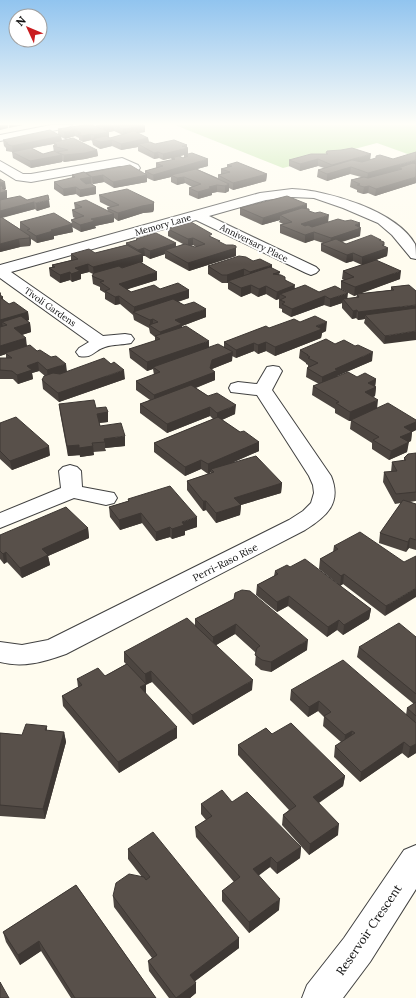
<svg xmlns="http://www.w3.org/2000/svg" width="416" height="998" viewBox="0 0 416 998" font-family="Lora,serif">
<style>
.forest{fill:#b3df94}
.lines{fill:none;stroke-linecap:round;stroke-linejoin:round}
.minor-casing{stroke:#414141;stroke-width:2}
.minor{fill:#fff;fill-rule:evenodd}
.wall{fill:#4c4540;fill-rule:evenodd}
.shaded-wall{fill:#3e3834}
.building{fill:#58504a;stroke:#3e3834}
.labels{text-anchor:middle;stroke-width:4;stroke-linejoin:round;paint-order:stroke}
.far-street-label{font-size:9px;fill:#0e0e0e;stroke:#fff}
.street-label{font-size:10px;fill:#0e0e0e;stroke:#fff}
.near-street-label{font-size:12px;fill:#0e0e0e;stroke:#fff}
</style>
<rect width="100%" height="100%" fill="#fffcef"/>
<!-- forest -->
<path class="forest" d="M175,125H416V157L377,143L283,168Z"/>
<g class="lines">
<!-- minor casing -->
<g class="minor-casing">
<path id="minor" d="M51,125H72L67,128L0,141V135Z
M122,158L138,165L140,168L138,171H130L120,166L31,182L16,180L0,170V161L23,174H31Z
M292,189C327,190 397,211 415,244C416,248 416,255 416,259L411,258L392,235L378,223L343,208L314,198L292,197L266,200L209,216L316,267L319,270L316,273L311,275L306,273L196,220L11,272L103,336L125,334L131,335L134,339L131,343C123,345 113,344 105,347C94,350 93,359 79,356L76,352L79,348L89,342L0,278V265L260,193Z
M273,366L279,367L282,371L272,390L331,476C342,503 327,516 305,530L66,654C44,662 23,668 0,662V642L22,645L48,640L289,520L303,511L311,503L314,493L313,485L309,476L257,395L231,392L229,388L231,384L238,382L257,384L267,367Z
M70,465L77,467L81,471L82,487L114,493L117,498L114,503L106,505L74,498L0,528V513L61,488L59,471L63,467Z
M416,845V889L370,962L343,998H302L307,985L344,938L404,850Z"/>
</g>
<!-- minor -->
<use href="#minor" class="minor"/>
</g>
<!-- wall -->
<path class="wall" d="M96,125H143L145,132L137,133L148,138L149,142L155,144L187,148L188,154L208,166L197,169L218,178V175L221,174V169L227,168V165L267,174L266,181L233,190L229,188V191L225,193L217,192L212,193V195L198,199L189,195V188L192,187L185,183L177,185L171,182V177L154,181L147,178V182L114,188L104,182L93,184L91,183L96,187V194L80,197L76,194L64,196L54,189V182L72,178V175L86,174V173L145,174V171L156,168V163L172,160V158L163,160L159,158L154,159L138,151V147L121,150L112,146L100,149L93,145L92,141L91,140L83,142L79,140V138L75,136L65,139L61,137L62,141L97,150L98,156L85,159L64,162L62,161V162L31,168L13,158L12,152L6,151V148L4,146L3,140L58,134V129L96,127ZM114,131L123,135L109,138L108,132ZM54,144V145L53,146L54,152L43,154L32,148ZM184,155V157L183,158L180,156Z
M327,151L370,160L393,159L416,183L375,196L368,193L363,194L357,192V190L350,187L351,180L361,177L350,174L327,181L317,177L318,170L324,168L318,166L300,171L289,166V160L326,154Z
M0,179L6,189H4V190L7,198L27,200L50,207L37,211L35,209L2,218L20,229V222L72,224L71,220L75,218L73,217L72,210L75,209L74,203L108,211L107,208L110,207L100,202L99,195L154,202V209L153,212L143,213L118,221L114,218V222L95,226L96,228L81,232L72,227L73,232L54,236V239L37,243L31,239V243L30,246L20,247L0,252Z
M240,208L307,209L309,211L329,222L360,228V236L342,242L346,244L381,241L384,246L388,248L387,256L376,260L400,279L358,294L391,290V287L409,285L384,344L364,323L365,319L358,320L356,318L352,319L342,308V303L330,307L324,305L291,317L282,312V309L279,308V299L276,300L266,294L258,297L251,293L241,297L228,289V283H222L208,274V266L253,261L280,272L279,275L295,288L319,292L347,299L356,298L357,295L354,296L341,289V281L344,280L342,279L343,271L362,265L353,261L346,263L321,251V244L323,243L314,240L305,243L280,233V225L283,224L279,222L280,220L262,225L240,215Z
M168,229L212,237L220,242L236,256L189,271L165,258V254L150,259L145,256H143V262L141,263L157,280L127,289L131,292L160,289L189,290V298L178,302L206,317L182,326V327L209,347H224V342L269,328L300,322L326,331L322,333L321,338L275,356L266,351L258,354L254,351L236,358L232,356V361L212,369L215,380L196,388L235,414L222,420L240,432L259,442V451L234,462L282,483L281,493L241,505L240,515L216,523L206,510L203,511L187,490V481L211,473V472L208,474L201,469L185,476L154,452V443L213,419L210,416L167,433L140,413V404L150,400L136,390V381L154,375L153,369L147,371L130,358L129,349L155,341V337L150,333L149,328L134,320L133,315L120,304L115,305L105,299V293L100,290V287L93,284L92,276L93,274L89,272L81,274V279L72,282L70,280L60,283L50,276L49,268L52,267V265L71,260V254L95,253L126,245V243L136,240V239L176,243V247L183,244L168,236ZM193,245L196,247H195L191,246Z
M0,292L1,293V296L3,297V300L9,304L28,312L29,320L27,321L30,323L31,332L22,335L27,346L37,351L67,371L125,379L59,402L43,389L42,380L45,376L39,371L32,373L33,379L18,384L13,379H0V358H6V354L0,356Z
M335,344L372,361L337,376L357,377L376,379L375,386L376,387L375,396L373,397L377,408L416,420V430L412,432L411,441L408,442L407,452L389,460L372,449V443L350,429L351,421H349L335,413V409L312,395L313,386L319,384L306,377L307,368L309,367H308V365L306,364V363L299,358L300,350Z
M59,404L96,408L108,412V422L99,423L100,426L125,446L105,448L106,451L93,452L94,455L80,457V455L68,456L60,413Z
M0,423L50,455L49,456L12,470L0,459Z
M416,453V501L410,502L416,504V550L409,548L406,552L379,543L380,533L401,503L395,504L383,482L384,472H391L392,462L404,461V458Z
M128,499L197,527L185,531V535L172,539L170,537L156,541L142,523L120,530L110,517L109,507L128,501Z
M88,528L89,538L48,556L50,565L22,578L7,562L4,564L0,559V535Z
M334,546L404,562L385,616L343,584L340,586L371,609L369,619L343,635L337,630L327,637L288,606L277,612L256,595L257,585L274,576L275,571L290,567L338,584L319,569L320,559L333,552Z
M234,599L307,650L271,672L261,670L255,665L256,653L235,634L216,645L252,690L193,725L152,682L146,684V694L177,738L119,773L63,706L62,696L78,687L77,679L105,676L126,664L124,662V652L195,626V619Z
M416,637V753L408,758L402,753L360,782L334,757L335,746L341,742L323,726L324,717L318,711L308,717L290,700L291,690L406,715L407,708L414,704L357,657L359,647Z
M47,726V731L64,732L66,742L45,819L0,816V733L22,735Z
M272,734L345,776L343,786L319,803L338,835L309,855L282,825L283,815L289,810L238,755V745Z
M232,802L301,847L300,858L277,874L270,867L258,875L279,910L249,933L222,901V891L234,882L196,837L195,827L206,820L201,814V804Z
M128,849L239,938V948L195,981L196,983V993L190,998H169L149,971L148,961L152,958L114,907L113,896L142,877L128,859Z
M76,885L156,998H71L41,951L20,965L6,942L3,932Z"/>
<!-- shaded-wall -->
<path class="shaded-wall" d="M0,125H8V128L0,130Z
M9,125H23L9,128Z
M111,125H113L114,131L104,133L103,126Z
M145,126V132L123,135V129Z
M74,130L75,136L65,139L64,132Z
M109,132V138L94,140V135Z
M91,134V140L83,142L82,136Z
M61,136L62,142L13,152L12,146Z
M148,138L149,144H138V147L121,150V144Z
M112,140V146L100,149V142Z
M187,145V148H188V155H184L172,158H171H172L163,160V154L182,146Z
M97,150L98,156L85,159L64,162V155Z
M158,152L159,158L154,159V153Z
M371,154L370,161L332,171V165Z
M62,155V162L31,168L30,161Z
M208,159V166L172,176L171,175V177L154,181L153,175Z
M318,159V166L300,171V164Z
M416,160V166L402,169L398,168V171L367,179L368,173Z
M351,167L350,174L327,181V174Z
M267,174L266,181L233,190V183Z
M103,175L104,182L93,184L92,177Z
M147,175V182L114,188L113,182Z
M91,177V184L80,186V179Z
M184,177L185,183L177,185V178Z
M416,177V183L375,196L376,189Z
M5,182L6,189H4L5,192L7,191V198L0,200V183Z
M229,184V191L225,193V186Z
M217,185V192L212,193V195L198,199V192L209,187Z
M369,186L368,193L363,194L364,187Z
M76,187V194L64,196L63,189Z
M96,187V194L80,197V190Z
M49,200L50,207L37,211L36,203Z
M34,202L35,209L0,218V211Z
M154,202V209L153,212L143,213L118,221V213Z
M307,204V212L280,215V220L262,225L263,218Z
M114,214V222L95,226L96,228L81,232L80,225L91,219Z
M329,215L328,223L301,232V224Z
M360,223V229L361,228L360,236L330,245L331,238L355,225Z
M72,224L73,232L54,236V239L37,243L36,236L51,230Z
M314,232V240L305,243V235Z
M30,236L31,243L30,246L29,238Z
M193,238V245L188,247V239Z
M19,239L20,247L0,252V244Z
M176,243V251L165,250V254L150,259V251Z
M382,245H384L383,250L388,248L387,256L362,265V257Z
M236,246V256L189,271L188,263Z
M144,248L145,256H143V262L94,275L93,267L138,255V250Z
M353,253V261L346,263L347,255Z
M88,264L89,272L81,274V279L72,282L71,274L75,268Z
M272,265V272L249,280L250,272Z
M244,269V277L228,281V283H227V275Z
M401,271L400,279L354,296L355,287Z
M70,272V280L60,283V275Z
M157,272V280L119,292V284Z
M251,285V293L241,297V288Z
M295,285L294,293L280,294L279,299L276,300L277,292Z
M266,286V294L258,297L259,289Z
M189,290V298L138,314L134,312V307Z
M348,293L347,301L343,299L342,303L330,307V299Z
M119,296L120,304L115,305V297Z
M325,296L324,305L291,317L292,309Z
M416,305V313L365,315V319L358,320V312Z
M206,309V317L182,326L183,332L161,340L160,332L175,320Z
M357,310L356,318L352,319L353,311Z
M28,312L29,320L7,327V325L2,322L3,328L0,329V320Z
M153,319V327L150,325V320Z
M327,322L326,331L322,333L321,338L275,356V347L316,326Z
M30,323L31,332L15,337L14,328Z
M416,331V340L384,344L385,336Z
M26,338L27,347L5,353L6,354L0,356V346Z
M209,341V350L153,367V369L147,371V362Z
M266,342V351L258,354V345Z
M254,343V351L236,358V350Z
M233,352L232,361L212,369L210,373L215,372V380L154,404V395L210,368L212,360Z
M373,352L372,361L337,376V379L322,386V377L335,369Z
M38,362L39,371L32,373L33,379L18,384L17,375L27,366Z
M66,364L67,372L48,379L47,370Z
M124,370L125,379L59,402L58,393Z
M376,379L375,388L376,387L375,396L364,401L365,392L368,383Z
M378,400L377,409L351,420V421H349L350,412Z
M236,405L235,414L217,422V413Z
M210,407V416L167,433V424Z
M108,412V422L97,423V414Z
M416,422V430L412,432L411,441L399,447L400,437L404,427Z
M125,436V446L105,448V442L104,439Z
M259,442V451L213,471L211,469V472L208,474V464Z
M409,442L407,452L389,460L391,451Z
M79,445L80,455L68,456L67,446Z
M49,446L50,455L49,456L12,470L10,461Z
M93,446L94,455L80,457L79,448Z
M201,460V469L185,476V467Z
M282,483L281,493L234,507V498Z
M203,501H206V510L203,511Z
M241,505L240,515L216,523V513Z
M141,513L142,523L120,530L119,520Z
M197,517V527L185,531V535L172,539V529L182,522Z
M170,527V537L156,541V532Z
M88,528L89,538L48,556L50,565L22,578L20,568L42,549Z
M410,538L409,548L406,552L408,542Z
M6,552L7,562L4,564L3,554Z
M344,574L343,584L340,586L341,576Z
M416,588V597L385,616L386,606Z
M289,596L288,606L277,612V602Z
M371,609L369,619L343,635L344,625Z
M339,620L337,630L327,637L328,627Z
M236,624L235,634L213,647V637Z
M308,640L307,650L271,672V662Z
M151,671L152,682L146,685L145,674Z
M253,680L252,690L193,725L192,715Z
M146,684V694L140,687Z
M319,701L318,711L308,717L309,707Z
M177,727V738L119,773L118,762Z
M352,731L351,741L344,745L345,735Z
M64,732L66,742L45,819L43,809Z
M404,742L402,753L360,782L361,772Z
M416,744V753L408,758L410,747Z
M345,776L343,786L312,807L313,797Z
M339,824L338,835L309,855L310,844Z
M301,847L300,858L277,874V863Z
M271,857L270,867L253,880V869Z
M280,899L279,910L249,933V922Z
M239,938V948L190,985V975Z
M39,941L41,951L20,965L18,955Z
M196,983V993L190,998H176Z"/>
<!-- building -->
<path class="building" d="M84,125H92L109,132L94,135L91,134L82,136L78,134L81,133L74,130L64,132L58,129Z
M100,125H111L103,126Z
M114,125H143L145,126L123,129Z
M50,130L61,136L12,146L6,144L8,143L3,140Z
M134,131L148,138L121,144L112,140L100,142L92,139L106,136L110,138Z
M73,138L97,150L85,153L64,155L57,152L68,150L53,146L57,145L54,143L55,142Z
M174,140L187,145L182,146L188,148L163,154L158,152L154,153L138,144L150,142L155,144Z
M31,148L43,154L54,151L62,155L30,161L12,152Z
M352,148L371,154L332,165L318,159L300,164L289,160L311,154H328L326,153L327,151L341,150Z
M416,152V160L368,173L351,167L327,174L318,170L352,160L362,162L376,158V156L380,155L393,159Z
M192,153L208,159L153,175L145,171L163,166L156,163L175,159L171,158L179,156L183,158L188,156L184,155Z
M237,162L267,174L233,183L218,175L230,172L221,169L232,166L227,165Z
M413,163L416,164V177L376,189L369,186L364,187L357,185L360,184L351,180L364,177L368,178L402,169L398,168Z
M130,165L147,175L113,182L103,175L92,177L86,173Z
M196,169L229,184L225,186L217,185L209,187L212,188L198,192L189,188L201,184L184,177L177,178L171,175Z
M84,172L91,177L80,179L86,184L90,183L96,187L80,190L76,187L63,189L54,182L75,177L72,175Z
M0,179L5,182L0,183Z
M0,186H2L4,188H2L7,191L0,193Z
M127,189L154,202L153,204L142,206L118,213L107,208L119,205L99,195Z
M48,195L49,200L36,203L34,202L0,211V200L20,196L27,200Z
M287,196L307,204L263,218L240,208Z
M86,200L114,214L91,219L95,221L80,225L71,220L84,216L72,210L82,207L74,203Z
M302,208L309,209V211L315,213L320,212L329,215L301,224L305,226L308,225L312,227L338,219L345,221L351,220L360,223L355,225L361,228L331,238L314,232L305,235L280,225L292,222L280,215Z
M54,213L72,224L51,230L53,231L36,236L27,230L30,229L20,222Z
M1,217L30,236L29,238L19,239L0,244V218Z
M191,222L212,234L209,236L220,241H218L226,245H233L236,246V248L188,263L165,250L185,244L195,247L205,244L193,238L188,239L168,229Z
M156,233L176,243L150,251L144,248L138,250L126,243L137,240L136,239Z
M371,235L381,240H379L384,242V245H382L388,248L362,257L353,253L347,255L321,244L336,239L346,244Z
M127,245L143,254L93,267L88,264L75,268L80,271L71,274L70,272L60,275L49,268L55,267L52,265L78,259L71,254L89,249L95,253Z
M239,256L246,257L253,261L260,259L272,265L250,272L244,269L227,275H222L208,266Z
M376,260L401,271L355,287L341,281L354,277L343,271Z
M140,262L157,272L119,284L131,292L154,285L160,289L178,283L189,290L134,307L119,296L115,297L105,291L110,289L100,282L104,281L92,276L94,273L119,266L122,268Z
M270,267L280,272L273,274L281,275L285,277V280L295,285L277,292L266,286L259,289L251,285L241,288L228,281Z
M305,285L319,292L335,286L348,293L330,299L325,296L292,309L282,304L285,302L280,300L286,297L280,294Z
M409,285L416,291V305L358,312L357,310L353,311L343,299L359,297L357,294L394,290L391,287Z
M0,295L3,297L1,298L9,304L14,302L28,312L0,320Z
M173,299L184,305L194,302L206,309L175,320L182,324L160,332L149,325L158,322L153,319L150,320L133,312Z
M416,308V331L385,336L365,315Z
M21,316L30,323L14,328L26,338L0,346V327L7,325L2,322Z
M315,316L327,322L316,326L322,329L275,347L266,342L258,345L254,343L236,350L224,342L266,326L269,328L294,319L300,322Z
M186,326L209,341L147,362L129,349L160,339L155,336Z
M326,339L335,344L344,340L355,346L358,345L373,352L335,369L338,370L322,377L307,368L318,363L308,358L310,357L307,355H308L300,350Z
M218,344L233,352L212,360L210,368L215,372L154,395L136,381L160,372L153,367Z
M30,345L37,351L40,350L51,357L56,356L66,364L47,370L38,362L27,366L32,370L17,375L12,371L0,370V358H12L5,353Z
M104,358L111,364L114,362L124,370L58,393L42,380L44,376L53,373L60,374Z
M348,372L357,377L365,373L376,379L368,383L376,387L365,392L378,400L350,412L336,403L339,402L313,386Z
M191,385L208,396L217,393L236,405L217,413L210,407L167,424L140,404Z
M94,400L96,408L106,407L108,412L97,414L100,426L121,423L125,436L104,439L105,442L92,443L93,446L79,448V445L67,446L59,404Z
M388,403L416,420V422L404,427L412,432L400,437L409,442L391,451L373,440L379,437L351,420Z
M16,417L49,446L48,447L10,461L0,451V423Z
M218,417L240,432L244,431L259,442L208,464L201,460L185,467L154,443Z
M416,453V492L396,494L384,472L397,471L392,462L406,460L404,458L408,454Z
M256,456L282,483L234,498L241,505L216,513L206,501H203L187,481L214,472L211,469Z
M170,486L197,517L182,522L184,525L172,529L170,527L156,532L141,513L119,520L109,507L129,501L128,499Z
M403,500L416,504V540L410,538L408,542L380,533Z
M66,507L88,528L42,549L48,555L20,568L6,552L3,554L0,551V535Z
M360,532L404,562L416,556V588L386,606L344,574L341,576L320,559L338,549L334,546Z
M305,559L371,609L344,625L339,620L328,627L289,596L277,602L257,585L278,574L275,571L287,565L290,567Z
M242,590L250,591L308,640L271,662L262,660L255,655L257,648L260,646L236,624L213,637L195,619L234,599L235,593Z
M187,618L253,680L192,715L151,671L145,674L124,652Z
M399,623L416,637V694L359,647Z
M343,660L416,723V744L410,747L404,742L361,772L335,746L355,733L352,731L345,735L324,716L331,712L319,701L309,707L291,690Z
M127,664L146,684L140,687L177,727L118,762L62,696L82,685L77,679L98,668L105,676Z
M416,702V716L407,708Z
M291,723L345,776L313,797L339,824L310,844L283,815L296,806L238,745L266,728L272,734Z
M26,724L47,726L45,730L64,732L43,809L0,805V733L22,735Z
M222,790L232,802L247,792L301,847L277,863L271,857L253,869L280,899L249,922L222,891L240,877L195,827L212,816L201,804Z
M153,832L239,938L190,975L196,983L176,998L148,961L157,955L113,896L116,883L129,874L144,877L146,880L150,877L128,849Z
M76,885L156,998H75L39,941L18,955L3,932Z
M0,982L9,998H0Z"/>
<!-- sky -->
<linearGradient id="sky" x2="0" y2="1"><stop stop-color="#91c4ef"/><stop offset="0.47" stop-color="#fffef8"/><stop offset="1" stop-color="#fffef8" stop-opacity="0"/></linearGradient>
<rect width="416" height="264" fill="url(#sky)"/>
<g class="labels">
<!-- far-street labels -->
<g class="far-street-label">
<text transform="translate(163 225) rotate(-16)" y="3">Memory Lane</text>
<text transform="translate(254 243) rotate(26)" y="3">Anniversary Place</text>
<text transform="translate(50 307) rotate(35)" y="3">Tivoli Gardens</text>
</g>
<!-- street labels -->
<g class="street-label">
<text transform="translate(225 562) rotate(-27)" y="4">Perri-Raso Rise</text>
</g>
<!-- near-street labels -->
<g class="near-street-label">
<text transform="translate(369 930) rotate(-56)" y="4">Reservoir Crescent</text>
</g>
</g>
<!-- north arrow -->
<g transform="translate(28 28) rotate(314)"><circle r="19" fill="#ffffff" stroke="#9f9f9f"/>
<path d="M0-3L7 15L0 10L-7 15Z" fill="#c91c1f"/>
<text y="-6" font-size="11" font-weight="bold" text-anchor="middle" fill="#0e0e0e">N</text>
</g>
</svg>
